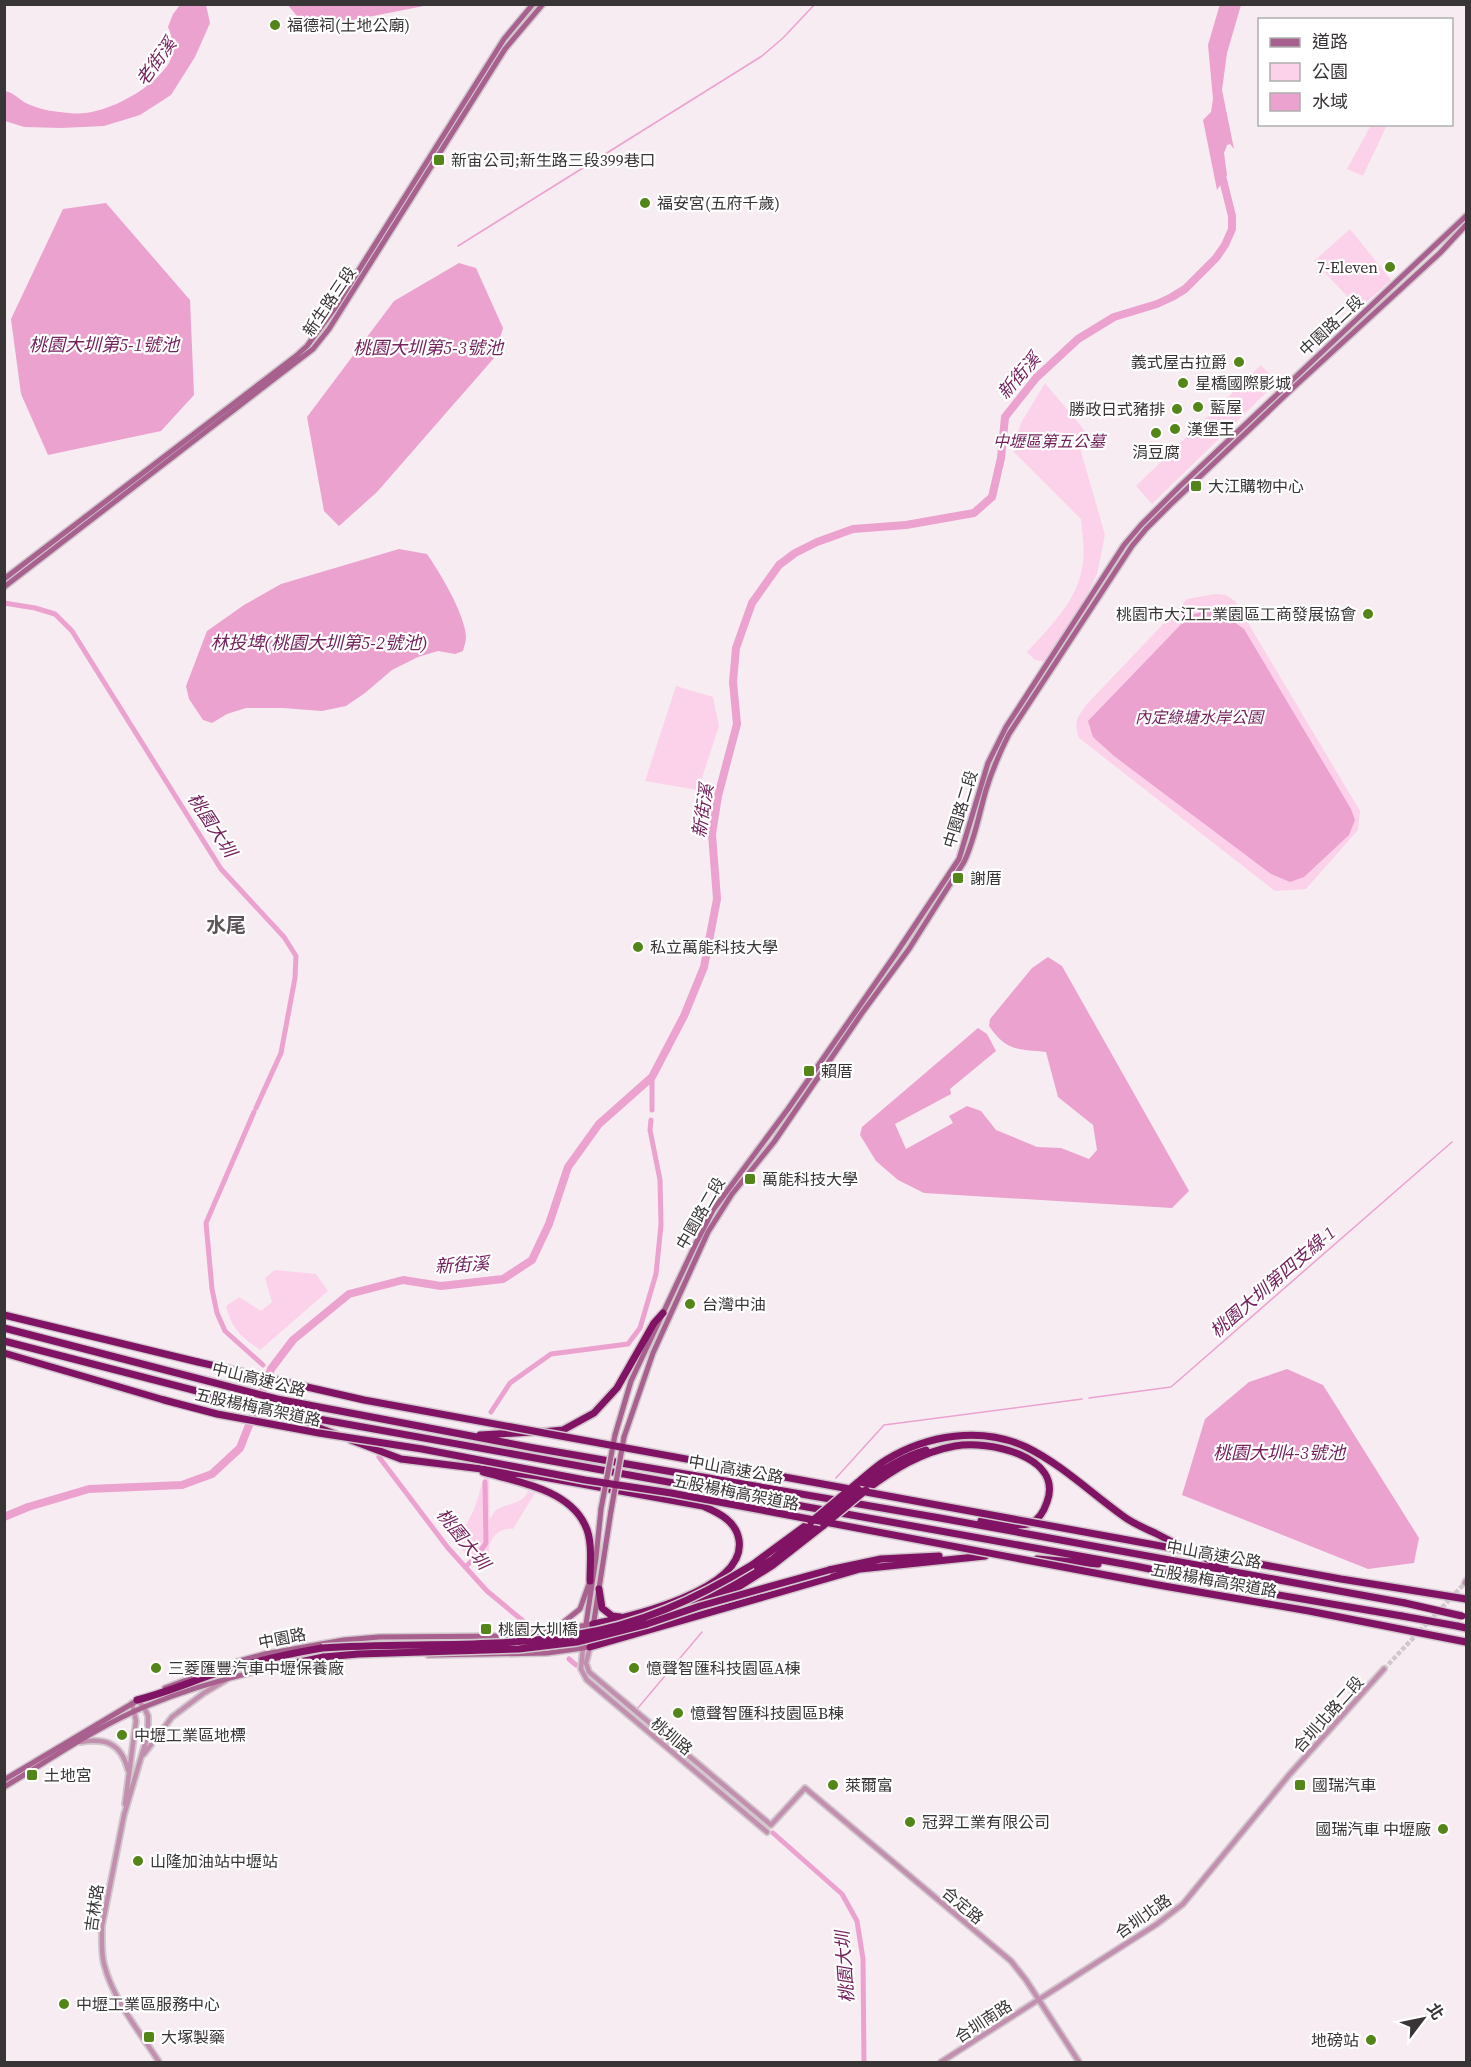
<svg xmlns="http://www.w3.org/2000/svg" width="1471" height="2067" viewBox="0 0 1471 2067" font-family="'Source Serif 4','Noto Sans TC',serif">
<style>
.green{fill:#fcd2eb}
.water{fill:#eba2cf}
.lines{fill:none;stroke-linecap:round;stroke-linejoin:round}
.stream{stroke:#eba2cf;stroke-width:1.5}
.canal{stroke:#eba2cf;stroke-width:5}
.river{stroke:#eba2cf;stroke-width:8}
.tertiary-tunnel{stroke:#d1c7cd;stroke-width:4.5;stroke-dasharray:4.5 2;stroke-linecap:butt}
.tertiary-casing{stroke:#d1c7cd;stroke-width:8}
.secondary-casing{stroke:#d1c7cd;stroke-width:8}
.motorway-casing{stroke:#d1c7cd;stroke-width:10}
.tertiary{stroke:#c290ae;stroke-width:4.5}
.secondary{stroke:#a8608e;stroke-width:5}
.motorway{stroke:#801363;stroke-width:7}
.secondary-bridge-casing{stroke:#d1c7cd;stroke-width:8;stroke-linecap:butt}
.motorway-bridge-casing{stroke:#d1c7cd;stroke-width:10;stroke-linecap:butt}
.secondary-bridge{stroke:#a8608e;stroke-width:5}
.motorway-bridge{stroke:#801363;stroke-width:7}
.poi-dot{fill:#538519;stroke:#fff;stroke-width:2}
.labels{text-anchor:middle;stroke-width:4.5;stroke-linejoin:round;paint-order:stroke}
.poi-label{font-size:16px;fill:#393537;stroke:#fff;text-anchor:start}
.street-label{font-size:16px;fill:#393537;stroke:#fff}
.park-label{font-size:16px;font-style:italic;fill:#701e58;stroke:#fff}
.water-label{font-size:18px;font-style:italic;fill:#74225c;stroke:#fff}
.quarter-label{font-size:20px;font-weight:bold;fill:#5d5459;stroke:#fff}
</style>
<rect width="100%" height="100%" fill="#f7ecf2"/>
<!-- green -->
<path class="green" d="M1371,125H1387L1363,176L1347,169Z
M1350,229L1391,280L1359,309L1314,261Z
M1261,365L1277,382L1152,504L1136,486Z
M1045,383L1085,431L1080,448L1105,535L1097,574L1085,599L1045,662L1035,660L1027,652C1051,626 1079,599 1083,562C1085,548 1082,533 1081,519L1012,450L1021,423Z
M1215,594L1226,595L1235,601L1360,811L1358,830L1306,889L1275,891L1079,738C1073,722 1077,718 1087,704L1187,599Z
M676,686L713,697L719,726L698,790L645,781Z
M275,1270L316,1274L328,1291L260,1350C241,1336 232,1330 226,1306L239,1297L261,1311L272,1302L265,1278Z
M484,1476L489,1477L490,1519C492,1516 493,1513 495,1511C506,1502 522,1506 528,1491L535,1493L513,1529C499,1527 488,1539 489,1553L475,1565L454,1540C472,1523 478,1499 484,1476Z"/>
<!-- water -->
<path class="water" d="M1220,4L1241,5L1227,53L1222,90L1234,149L1230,144L1227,145L1224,153L1227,175L1217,190L1203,120L1211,112L1213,99L1208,45Z
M180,5H206L210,23L195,57L171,95L140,115L104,126L61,128L24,127L5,121V91C15,93 19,100 28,104C40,110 57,112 69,113C101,118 152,90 169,63C175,52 173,38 168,27L173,14Z
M288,5H429L307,29Z
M106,203L190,300L194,395L161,431L48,455L21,394L11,319L63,209Z
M459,263L476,268L503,328L494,358L377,492L339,526L324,511L307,417L394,301Z
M399,549L427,554C440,573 465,614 466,637C466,641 464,647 463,651L455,654L438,651L418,657L392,670L365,693L346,706L322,711L283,708H246L227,714L212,723L203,720L189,699L186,686L207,631L244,605L281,584Z
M1216,609L1244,629L1351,809L1355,820L1349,835L1304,877L1290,882L1271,874L1114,756L1093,737L1088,721L1190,615Z
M1048,957L1062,966L1189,1191L1172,1208L924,1193L898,1180L876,1161L860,1135L862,1127L978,1028L987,1034L996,1051L950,1089L951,1094L895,1124L906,1149L953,1123L949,1116L967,1106L981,1111L996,1130L1037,1147L1061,1148L1089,1159L1097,1150L1093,1125L1058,1097L1046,1052C1018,1049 1007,1052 989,1026L990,1019L1032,968Z
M1287,1369L1323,1385L1419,1538L1414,1563L1368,1569L1182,1495L1205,1419L1249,1382Z"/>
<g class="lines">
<!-- stream -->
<path class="stream" d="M458,246L762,56L783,38L815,4
M1089,1398L1171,1387L1452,1142
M836,1478L884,1425L1082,1399
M637,1709L702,1632"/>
<!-- canal -->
<path class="canal" d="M4,603L35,608L55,614L72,631L221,869L284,937L296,956L295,978L281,1053L256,1108
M652,1110V1077
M254,1112L206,1223L212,1289L217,1313L225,1331L263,1365
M491,1412L510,1383L551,1354L628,1344L640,1328L656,1274L661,1225L660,1180L650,1130L651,1120
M379,1457L448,1548L487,1591L534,1630
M465,1567L476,1557L486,1543L485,1482
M569,1659L576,1665
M773,1833L842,1894L857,1921L863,1959L864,2062"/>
<!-- river -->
<path class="river" d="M4,1517L28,1507L89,1489L182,1485L212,1474L240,1448L271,1369L293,1340L349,1294L403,1280L441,1286L503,1279L532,1260L549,1224L568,1167L599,1124L652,1077L684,1016L704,967L717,899L712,834L718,796L737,724L733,682L736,648L752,603L779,565L795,553L817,542L853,529L906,525L974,513L992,497L1001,458L1005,417L1036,378L1078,339L1114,317L1157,304L1172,297L1185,289L1216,258L1225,245L1232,229V216L1221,172"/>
<!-- tertiary-tunnel -->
<path class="tertiary-tunnel" d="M1384,1669L1465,1583"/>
<!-- tertiary casing -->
<g class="tertiary-casing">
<path id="tertiary" d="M1465,1583L1466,1581
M590,1647L586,1663L589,1672L771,1825L805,1788L1011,1961L1026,1980L1079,2062
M583,1648L581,1669L587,1680L767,1832
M137,1700L144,1707L148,1716V1734L124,1815L102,1926C102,1939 101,1952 104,1964C113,2000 140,2032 159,2062
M80,1742C106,1738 121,1743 128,1770
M144,1754L172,1717L204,1693L226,1680
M125,1804L136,1721L132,1703
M941,2062L1157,1924L1183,1904L1289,1775L1384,1669"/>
</g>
<!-- secondary casing -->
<g class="secondary-casing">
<path id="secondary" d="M4,579L296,356L307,346L335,308L504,39L533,4
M4,587L313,349L329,329L505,49L543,4
M615,1435L631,1381L696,1243L713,1210L788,1109L895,955L959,859L988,763L1006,727L1124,545L1141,525L1179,487L1466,216
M624,1437L653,1353L708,1232L732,1194L774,1142L862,1013L909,949L964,862C975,839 979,814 986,790C992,770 1000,752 1009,734L1132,546L1146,529L1171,504L1294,387L1440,253L1466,225
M593,1627L611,1511
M555,1629L580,1609L590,1581
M583,1644L596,1558L601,1509
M428,1655L547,1653L590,1647V1645
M314,1662L338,1659
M165,1688L232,1663L265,1654L344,1640L379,1637L525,1636L593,1624
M4,1780L140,1699
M4,1787C48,1761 98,1726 144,1707C185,1690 229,1677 272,1668"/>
</g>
<!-- motorway casing -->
<g class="motorway-casing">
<path id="motorway" d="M4,1315L198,1362
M4,1328L277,1399L534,1448L940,1518L1405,1603
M4,1341L274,1411L1135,1566L1267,1593L1402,1616
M4,1353L164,1400
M290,1417L335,1434
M543,1432L563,1430L594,1413L617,1388L654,1323L663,1313
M480,1435L532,1432
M351,1440L401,1459L538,1476L703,1506C719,1513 736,1521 739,1540C747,1590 629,1617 593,1624
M483,1472C517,1482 568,1489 585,1525C593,1541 590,1563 590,1581
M857,1483C867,1475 876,1466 886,1460C927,1435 981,1426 1026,1447C1061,1464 1091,1493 1123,1516C1132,1523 1144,1528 1155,1533C1178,1545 1201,1557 1225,1567
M860,1487C880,1471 901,1457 926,1450
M866,1490C893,1470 921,1452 955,1446C988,1440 1064,1456 1047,1502C1044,1511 1040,1519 1031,1523C1017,1528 995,1522 981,1521
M1037,1559L1098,1564
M752,1565L809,1523
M829,1570L881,1559L939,1556
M599,1589L602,1608L612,1616L620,1617
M721,1598L773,1565L824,1525
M633,1625L718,1593L773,1559L817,1522
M1457,1626L1466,1628
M590,1647L860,1569L985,1556
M271,1668L324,1657
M137,1700C165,1693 190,1682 217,1673C252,1662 287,1654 322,1648"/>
</g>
<!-- tertiary -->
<use href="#tertiary" class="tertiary"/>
<!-- secondary -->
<use href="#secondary" class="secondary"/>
<!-- motorway -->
<use href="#motorway" class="motorway"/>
<!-- secondary-bridge casing -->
<g class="secondary-bridge-casing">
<path id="secondary-bridge" d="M601,1509L615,1435
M611,1511L624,1437"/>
</g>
<!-- motorway-bridge casing -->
<g class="motorway-bridge-casing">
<path id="motorway-bridge" d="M198,1362L364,1400L1341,1579L1466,1599
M164,1400L217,1414L319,1433L422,1449L585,1480L671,1493L1164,1586L1309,1611L1466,1642
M820,1520L858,1489
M811,1522L857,1483
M824,1525L866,1490
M1405,1603L1462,1616
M1402,1616L1457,1626
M322,1648C406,1642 491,1649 574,1635C639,1625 696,1599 752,1565
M324,1657L358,1654L519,1649L577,1642L647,1624L700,1606L829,1570"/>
</g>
<!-- secondary-bridge -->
<use href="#secondary-bridge" class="secondary-bridge"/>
<!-- motorway-bridge -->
<use href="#motorway-bridge" class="motorway-bridge"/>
</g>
<!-- markers -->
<g class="poi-dot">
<circle cx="275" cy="25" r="6"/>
<rect x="433" y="154" width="12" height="12" rx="3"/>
<circle cx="645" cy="203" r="6"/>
<circle cx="1390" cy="267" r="6"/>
<circle cx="1239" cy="362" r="6"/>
<circle cx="1183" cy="383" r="6"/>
<circle cx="1198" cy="407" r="6"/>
<circle cx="1177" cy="409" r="6"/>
<circle cx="1175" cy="429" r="6"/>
<circle cx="1156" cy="433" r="6"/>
<rect x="1190" y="480" width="12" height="12" rx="3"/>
<circle cx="1368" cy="614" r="6"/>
<rect x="952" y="872" width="12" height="12" rx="3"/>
<circle cx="638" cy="947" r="6"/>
<rect x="803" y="1065" width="12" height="12" rx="3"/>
<rect x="744" y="1173" width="12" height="12" rx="3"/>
<circle cx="690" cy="1304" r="6"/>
<rect x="480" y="1623" width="12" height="12" rx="3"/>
<circle cx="156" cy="1668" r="6"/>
<circle cx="634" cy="1668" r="6"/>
<circle cx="678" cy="1713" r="6"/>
<circle cx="122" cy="1735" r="6"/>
<rect x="26" y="1769" width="12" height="12" rx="3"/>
<circle cx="833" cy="1785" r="6"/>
<rect x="1294" y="1779" width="12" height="12" rx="3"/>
<circle cx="910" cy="1822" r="6"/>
<circle cx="1443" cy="1829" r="6"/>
<circle cx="138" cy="1861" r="6"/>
<circle cx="64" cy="2004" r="6"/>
<rect x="143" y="2031" width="12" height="12" rx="3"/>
<circle cx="1371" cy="2040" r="6"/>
</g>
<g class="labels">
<!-- poi labels -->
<g class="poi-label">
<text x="287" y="31">福德祠(土地公廟)</text>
<text x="451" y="166">新宙公司;新生路三段399巷口</text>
<text x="657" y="209">福安宮(五府千歲)</text>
<text x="1378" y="273" text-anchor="end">7-Eleven</text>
<text x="1227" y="368" text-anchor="end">義式屋古拉爵</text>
<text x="1195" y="389">星橋國際影城</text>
<text x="1210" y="413">藍屋</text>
<text x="1165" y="415" text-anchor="end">勝政日式豬排</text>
<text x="1187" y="435">漢堡王</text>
<text x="1156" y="458" text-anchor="middle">涓豆腐</text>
<text x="1208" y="492">大江購物中心</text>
<text x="1356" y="620" text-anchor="end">桃園市大江工業園區工商發展協會</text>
<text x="970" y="884">謝厝</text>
<text x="650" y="953">私立萬能科技大學</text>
<text x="821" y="1077">賴厝</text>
<text x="762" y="1185">萬能科技大學</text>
<text x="702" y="1310">台灣中油</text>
<text x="498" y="1635">桃園大圳橋</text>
<text x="168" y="1674">三菱匯豐汽車中壢保養廠</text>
<text x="646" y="1674">憶聲智匯科技園區A棟</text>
<text x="690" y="1719">憶聲智匯科技園區B棟</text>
<text x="134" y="1741">中壢工業區地標</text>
<text x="44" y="1781">土地宮</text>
<text x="845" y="1791">萊爾富</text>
<text x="1312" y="1791">國瑞汽車</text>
<text x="922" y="1828">冠羿工業有限公司</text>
<text x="1431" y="1835" text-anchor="end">國瑞汽車 中壢廠</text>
<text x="150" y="1867">山隆加油站中壢站</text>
<text x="76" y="2010">中壢工業區服務中心</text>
<text x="161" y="2043">大塚製藥</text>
<text x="1359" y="2046" text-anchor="end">地磅站</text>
</g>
<!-- street labels -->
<g class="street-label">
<text transform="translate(329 301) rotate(-56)" y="6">新生路三段</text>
<text transform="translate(1331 325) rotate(-43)" y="6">中園路二段</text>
<text transform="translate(960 809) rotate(-73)" y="6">中園路二段</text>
<text transform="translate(700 1213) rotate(-60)" y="6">中園路二段</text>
<text transform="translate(259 1379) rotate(14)" y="6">中山高速公路</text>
<text transform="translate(258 1407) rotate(12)" y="6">五股楊梅高架道路</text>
<text transform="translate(736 1469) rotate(10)" y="6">中山高速公路</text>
<text transform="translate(736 1492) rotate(11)" y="6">五股楊梅高架道路</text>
<text transform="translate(1214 1554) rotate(10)" y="6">中山高速公路</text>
<text transform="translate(1214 1580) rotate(10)" y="6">五股楊梅高架道路</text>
<text transform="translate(282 1638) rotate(-11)" y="6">中園路</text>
<text transform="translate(1328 1714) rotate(-48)" y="6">合圳北路二段</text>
<text transform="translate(672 1736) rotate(40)" y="6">桃圳路</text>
<text transform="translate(963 1905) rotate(40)" y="6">合定路</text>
<text transform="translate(94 1908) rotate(-82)" y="6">吉林路</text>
<text transform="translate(1143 1916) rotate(-35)" y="6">合圳北路</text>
<text transform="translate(983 2021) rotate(-33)" y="6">合圳南路</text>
</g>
<!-- park labels -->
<g class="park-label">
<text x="1049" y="447">中壢區第五公墓</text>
<text x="1199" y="723">內定綠塘水岸公園</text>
</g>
<!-- water labels -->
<g class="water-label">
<text transform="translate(156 62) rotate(-54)" y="6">老街溪</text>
<text x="104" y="351">桃園大圳第5-1號池</text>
<text x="428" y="354">桃園大圳第5-3號池</text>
<text transform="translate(1019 376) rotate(-49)" y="6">新街溪</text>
<text x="319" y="649">林投埤(桃園大圳第5-2號池)</text>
<text transform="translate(703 811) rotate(-81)" y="6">新街溪</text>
<text transform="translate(212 825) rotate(57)" y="6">桃園大圳</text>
<text transform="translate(462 1265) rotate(-3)" y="6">新街溪</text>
<text transform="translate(1273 1282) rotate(-41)" y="6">桃園大圳第四支線-1</text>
<text x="1279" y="1459">桃園大圳4-3號池</text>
<text transform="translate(463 1539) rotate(51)" y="6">桃園大圳</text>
<text transform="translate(845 1967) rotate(-94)" y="6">桃園大圳</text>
</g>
<!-- quarter labels -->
<g class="quarter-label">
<text x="226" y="932">水尾</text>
</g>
</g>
<!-- border -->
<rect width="1471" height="2067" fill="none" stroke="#393537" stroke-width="12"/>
<!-- legend -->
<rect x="1258" y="18" width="195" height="108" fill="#ffffff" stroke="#b0aeaf" stroke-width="1.5"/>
<rect x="1270" y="38" width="30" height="9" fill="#a8608e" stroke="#b0aeaf" stroke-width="1.5"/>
<text x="1312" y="48" font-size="18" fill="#393537">道路</text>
<rect x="1270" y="63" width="30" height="18" fill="#fcd2eb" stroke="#b0aeaf" stroke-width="1.5"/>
<text x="1312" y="78" font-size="18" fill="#393537">公園</text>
<rect x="1270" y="93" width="30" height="18" fill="#eba2cf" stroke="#b0aeaf" stroke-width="1.5"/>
<text x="1312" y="108" font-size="18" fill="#393537">水域</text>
<!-- north arrow -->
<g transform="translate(1423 2019) rotate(58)" stroke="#ffffff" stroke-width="4.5" paint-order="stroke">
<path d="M0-4.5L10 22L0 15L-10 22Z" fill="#393537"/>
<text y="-9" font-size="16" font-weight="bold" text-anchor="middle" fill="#393537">北</text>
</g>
</svg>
